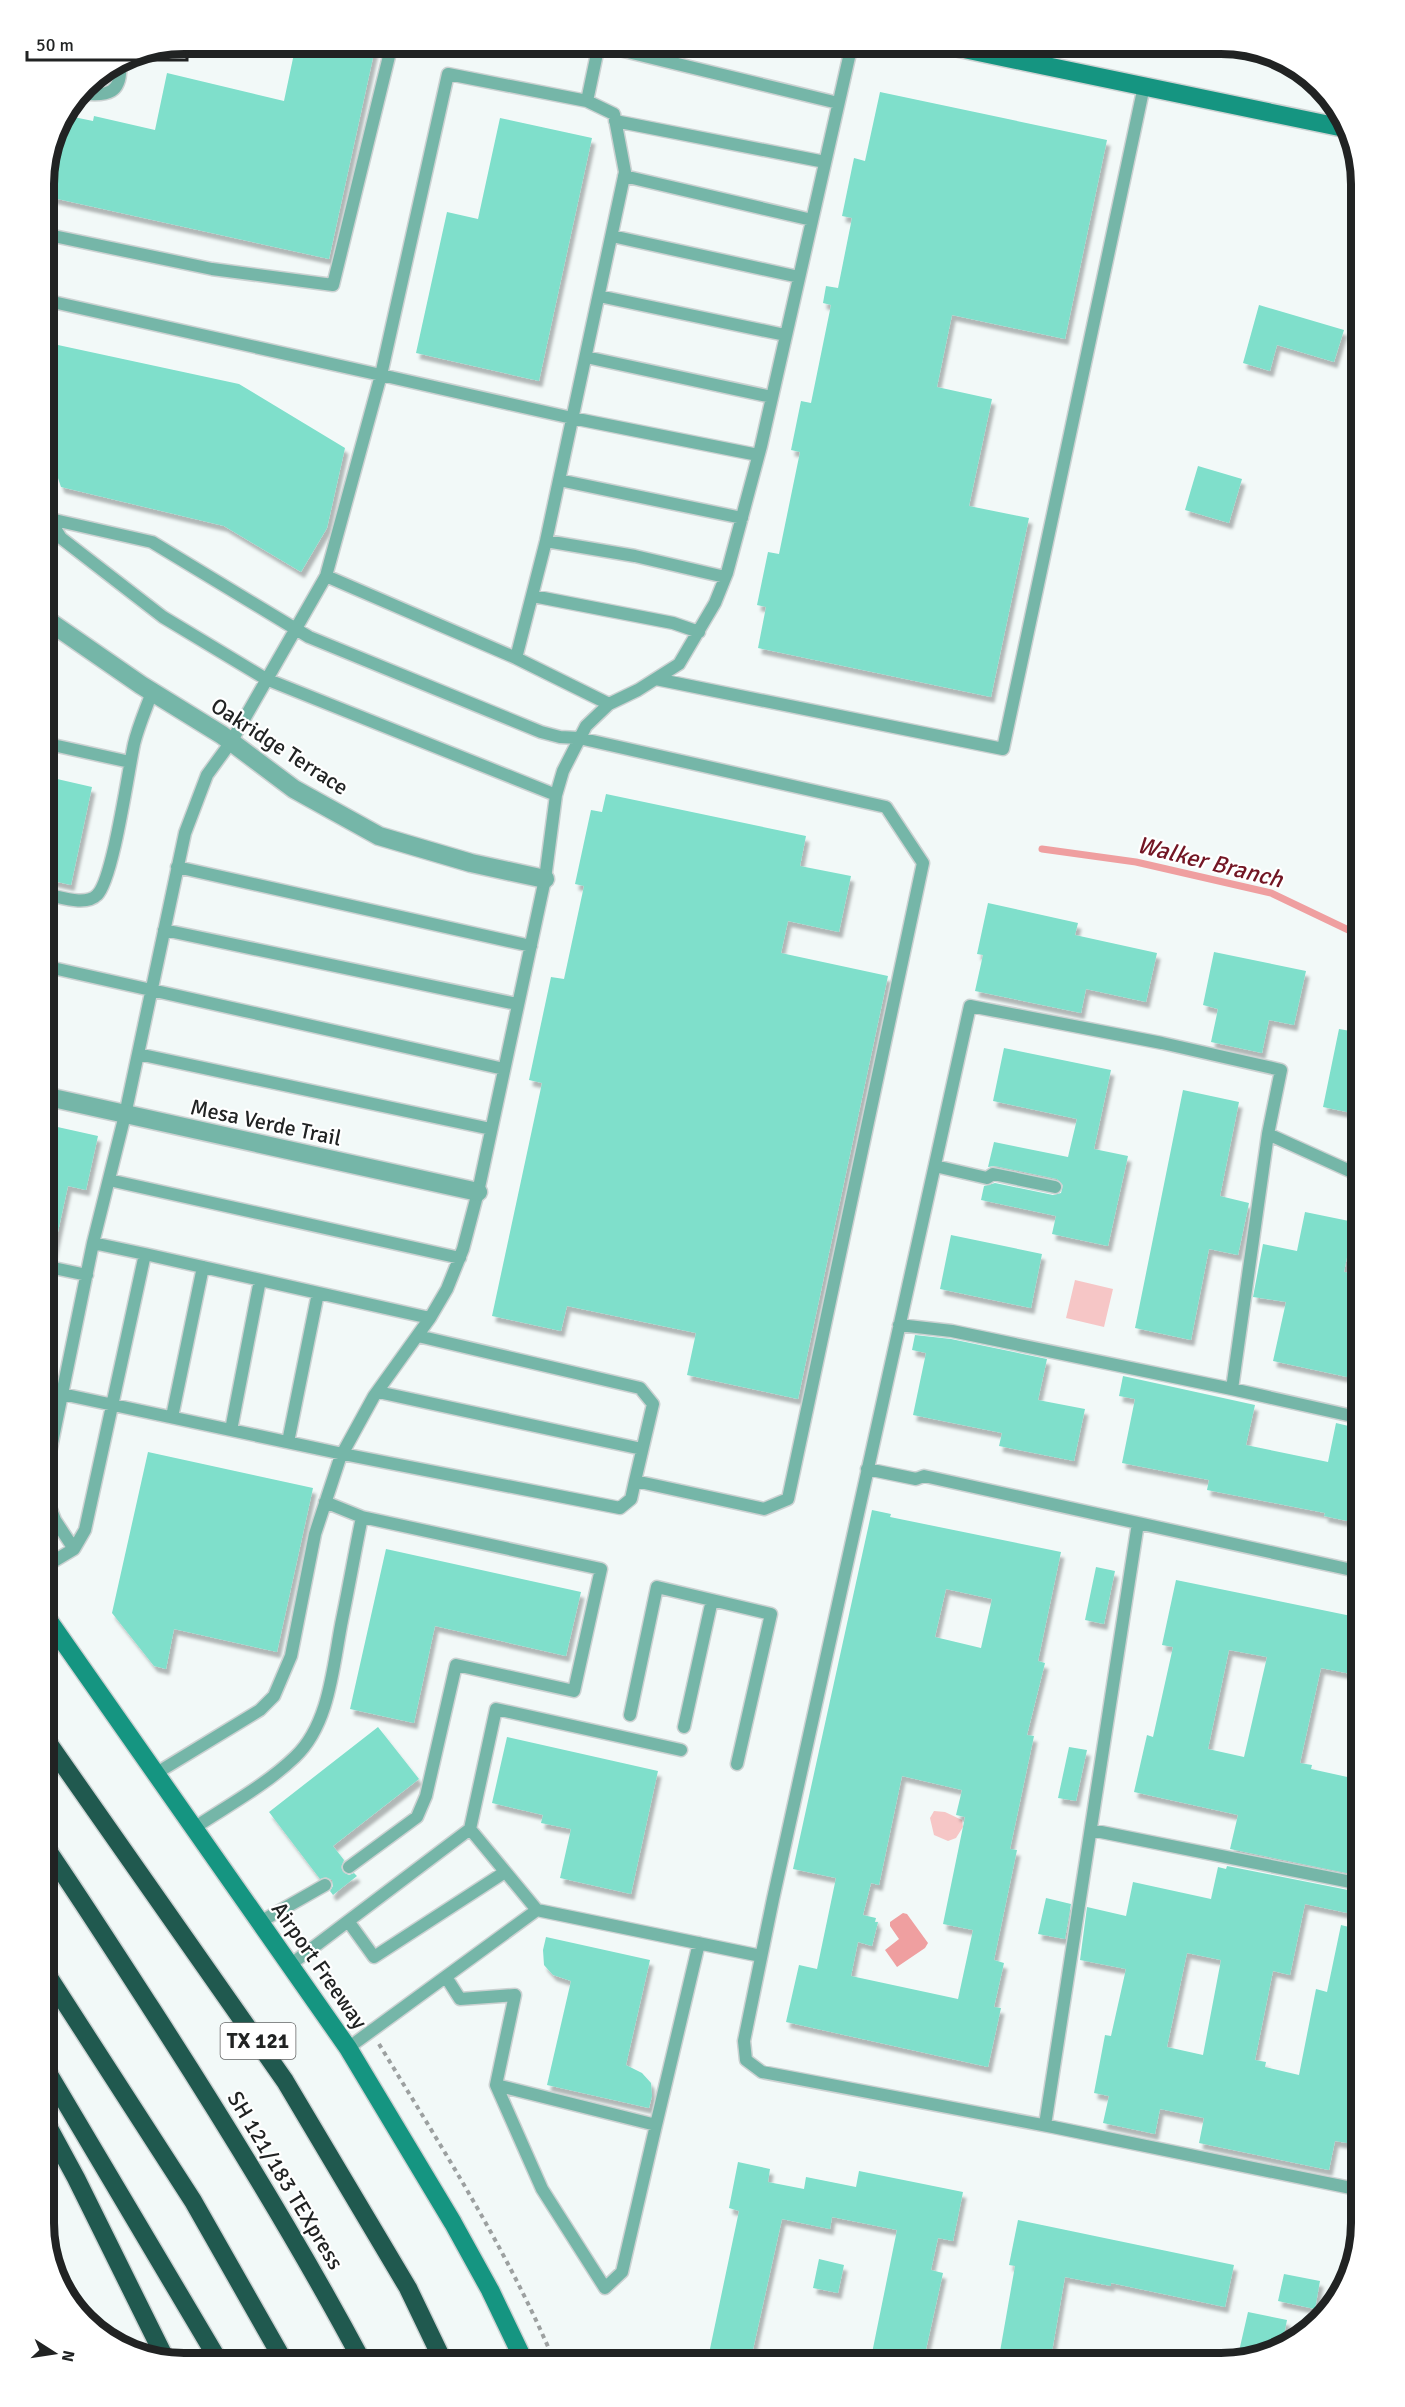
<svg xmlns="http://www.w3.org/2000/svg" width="1405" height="2407" viewBox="0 0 1405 2407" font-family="Signika,sans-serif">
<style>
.green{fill:#f6c6c6}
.water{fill:#ef9fa0}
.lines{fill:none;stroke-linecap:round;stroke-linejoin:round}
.stream{stroke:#ef9fa0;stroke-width:7}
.building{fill:#7fdfcb;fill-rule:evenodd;filter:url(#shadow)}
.lane-casing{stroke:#ccd2d2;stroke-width:15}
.street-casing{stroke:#ccd2d2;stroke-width:21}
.secondary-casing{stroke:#ccd2d2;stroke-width:21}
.highway-casing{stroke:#ccd2d2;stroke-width:21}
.path{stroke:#9ca0a0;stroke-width:4;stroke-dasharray:4.5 4.5;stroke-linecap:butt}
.lane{stroke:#75b6a8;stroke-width:12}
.street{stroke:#75b6a8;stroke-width:18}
.secondary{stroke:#159581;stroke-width:18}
.highway{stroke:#20594f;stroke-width:18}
.labels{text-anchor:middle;stroke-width:4.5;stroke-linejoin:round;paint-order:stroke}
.shield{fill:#fff;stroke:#646565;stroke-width:1.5}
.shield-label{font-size:21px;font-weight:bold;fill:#212323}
.street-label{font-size:22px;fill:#212323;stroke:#fff}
.water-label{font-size:24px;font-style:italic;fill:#721523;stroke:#fff}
.rim{fill:none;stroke:#212323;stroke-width:8}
</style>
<defs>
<filter id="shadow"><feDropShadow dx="3.5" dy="6" stdDeviation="1.5" flood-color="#0004"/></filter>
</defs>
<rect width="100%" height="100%" fill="#f2f9f8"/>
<!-- green -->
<path class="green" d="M1075,1280L1113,1289L1104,1327L1066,1318Z
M934,1811L945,1812L962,1820L963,1827L956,1838L948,1841L934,1835L930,1818Z"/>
<!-- water -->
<path class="water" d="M903,1913L907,1914L928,1943L925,1948L897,1967L885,1950L899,1939L890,1926V1922Z"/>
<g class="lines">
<!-- stream -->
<path class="stream" d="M1042,849L1136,862L1271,893L1361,936"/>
</g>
<!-- building -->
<path class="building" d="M296,44H376L329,259L44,196V175L54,130L64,115L93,121L94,116L155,130L167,73L284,101Z
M880,92L1107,140L1065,339L952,315L937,387L992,399L969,506L1029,518L991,697L758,648L766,607L757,605L768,552L779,554L800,452L791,450L801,401L811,403L831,305L823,303L826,286L838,288L852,218L842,216L854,158L865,161Z
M500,118L592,138L539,381L416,353L447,212L478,219Z
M1259,305L1344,330L1334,362L1277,345L1270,371L1243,363Z
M44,342L239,384L345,448L327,528L301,572L224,526L61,487L44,436Z
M1198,466L1242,479L1229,523L1185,510Z
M44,776L92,787L71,885L44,879Z
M606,794L806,836L800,866L851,876L839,932L788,921L781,953L888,976L798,1399L687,1375L696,1333L567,1306L561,1331L492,1316L542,1083L529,1080L551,977L564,979L584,886L575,884L591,810L602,812Z
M988,903L1078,923L1075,935L1157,953L1146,1002L1086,989L1081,1013L975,991L983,955L977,954Z
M1214,952L1306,971L1294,1025L1269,1020L1262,1053L1211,1042L1218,1009L1203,1005Z
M1339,1029L1362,1033L1361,1115L1323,1107Z
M1004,1048L1111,1070L1094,1149L1128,1156L1108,1246L1052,1234L1056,1216L981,1200L984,1186L995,1183L1053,1195L1061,1193L1063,1185L1057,1179L995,1166L988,1167L994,1142L1068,1157L1077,1119L993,1101Z
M1183,1090L1239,1102L1220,1196L1249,1203L1238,1255L1209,1249L1191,1340L1135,1328Z
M44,1124L98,1136L86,1190L68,1186L52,1259L44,1258Z
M1305,1212L1354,1222L1344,1272L1361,1274V1380L1273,1361L1286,1302L1253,1297L1263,1244L1297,1251Z
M951,1235L1042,1254L1031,1308L940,1289Z
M915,1335L951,1339L1047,1359L1038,1400L1085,1409L1074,1461L999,1446L1002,1433L913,1415L926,1353L912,1350Z
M1123,1376L1255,1405L1246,1445L1328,1462L1336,1423L1361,1429V1524L1324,1516L1325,1513L1207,1490L1209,1480L1122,1463L1135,1399L1119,1396Z
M148,1452L313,1488L277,1652L174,1629L166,1669L154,1666L112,1613Z
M872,1510L891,1514L890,1517L1061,1552L1038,1661L1045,1663L1027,1735L1034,1736L1010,1849L1017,1850L994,1960L1004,1963L994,2007L1001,2008L988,2067L786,2022L799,1965L817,1969L836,1878L793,1869ZM946,1589L992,1599L981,1648L935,1637ZM902,1776L962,1790L956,1815L965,1817L943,1924L973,1930L958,1999L851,1976L858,1942L872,1946L878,1922H875L876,1918L863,1915L871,1883L879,1885Z
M386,1549L581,1592L566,1656L435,1626L414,1723L350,1709Z
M1096,1567L1115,1571L1104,1624L1085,1620Z
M1176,1580L1361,1618V1676L1321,1668L1300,1763L1312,1765L1311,1769L1361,1780V1849L1356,1875L1230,1849L1238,1815L1134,1792L1147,1735L1153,1737L1173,1647L1162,1645ZM1229,1650L1267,1657L1244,1757L1208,1749Z
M378,1727L419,1779L333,1846L344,1860L341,1867L343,1872L349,1875L354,1873L357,1876L333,1895L330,1891L333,1886L332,1880L326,1877L320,1879L269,1812Z
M507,1737L658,1771L631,1894L560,1878L571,1829L541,1823L543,1815L492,1803Z
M1069,1747L1087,1750L1076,1801L1058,1798Z
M1227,1866L1353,1891L1352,1895L1356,1896L1352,1914L1305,1904L1290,1975L1273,1971L1255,2060L1266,2062L1265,2067L1299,2075L1316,1989L1327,1992L1341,1925L1361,1930V2050L1354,2086L1361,2088V2107L1353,2144L1335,2141L1329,2170L1199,2143L1204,2118L1160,2109L1155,2134L1103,2123L1109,2096L1094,2093L1105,2035L1111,2036L1126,1969L1080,1960L1087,1907L1126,1916L1133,1882L1211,1899L1218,1867L1226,1869ZM1187,1953L1221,1960L1203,2055L1167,2047Z
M1046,1898L1071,1904L1065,1939L1038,1934Z
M546,1937L650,1960L626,2065L642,2073L651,2083L652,2096L649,2108L547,2085L571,1981L553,1975L544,1965L543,1950Z
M738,2162L770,2169L768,2182L804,2189L806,2177L856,2187L859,2171L963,2192L953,2241L938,2238L931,2270L943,2273L923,2363H870L897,2230L832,2217L830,2229L782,2219L750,2363H707L739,2211L729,2208Z
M1018,2220L1234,2265L1225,2307L1111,2283V2286L1065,2277L1050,2363H998L1015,2266L1009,2265Z
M819,2259L844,2265L838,2293L813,2288Z
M1284,2274L1320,2281L1315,2309L1278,2301Z
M1248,2312L1287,2320L1281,2350L1237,2360Z"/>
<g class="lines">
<!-- lane casing -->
<g class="lane-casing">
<path id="lane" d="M599,45L838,103
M79,93C108,97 123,94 120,61
M587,101L614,114L625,172L546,541L516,658L609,704
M615,121L825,162
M624,176L812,220
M44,234L212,269L333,285L392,44
M612,236L799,277
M599,296L785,335
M44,300L381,375L448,74L587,101L599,44
M586,357L772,397
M559,480L742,518
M44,510L61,538L163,617L266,679L556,795
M50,519L152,542L309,637L541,732L560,737L579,738L886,807L923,863L788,1499L764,1509L635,1481L653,1404L640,1388L418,1336
M546,541L635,556L725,577
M326,576L516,658
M533,596L673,623L699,632
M656,679L1003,749L1144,86
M44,743L130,762
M177,867L531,946
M44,894C58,896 85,907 97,895C113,880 128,772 134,744C138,727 146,709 152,692
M164,930L517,1004
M44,966L504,1069
M138,1054L491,1129
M1268,1134L1361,1176
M935,1166L987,1178L993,1174L1055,1187
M109,1180L460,1258
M145,1254L93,1243L125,1115L185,833L207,775L231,742L326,576L381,375L572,418L758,455
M44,1266L87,1275
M899,1325L952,1331L1232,1389L1361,1418
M1232,1389L1268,1134L1281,1070L1162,1043L970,1006L773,1899L744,2041L746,2060L762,2072L1053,2127L1361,2190
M378,1392L642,1449
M62,1394L343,1454L620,1508L631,1499L635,1481
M172,1417L203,1267
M231,1430L260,1280
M288,1442L318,1293
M867,1469L916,1479L924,1476L1361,1572
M44,1482L93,1243
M44,1492L55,1520L74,1549
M325,1502L362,1517
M44,1567L74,1549L85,1530L145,1254L430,1318
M630,1715L657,1587L771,1614L737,1764
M684,1727L712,1600
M155,1774L260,1710L274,1696L291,1656L315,1534L340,1458L374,1396L430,1318L447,1289L463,1249L478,1192L545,879L556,795L563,771L586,726L609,704L638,690L679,664L715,603L727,573L761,446L852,44
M194,1828C227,1806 266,1785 295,1757C330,1724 333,1665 342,1620C349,1586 355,1551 362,1517L601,1569L574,1691L456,1665L426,1796L417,1817L349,1867
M470,1829L496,1709L681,1750
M1091,1830L1361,1884
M348,1921L374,1957L505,1872
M260,1922L325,1885
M290,1965L470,1829L537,1910L761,1956
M446,1977L460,1999L515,1995L496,2085L656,2125L622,2272L605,2288L542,2189L496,2085
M348,2048L537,1910
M656,2125L699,1943
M1045,2125L1138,1523"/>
</g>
<!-- street casing -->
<g class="street-casing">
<path id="street" d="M44,618L141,685L222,735L294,789L379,836L471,863L545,879
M44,1096L478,1192"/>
</g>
<!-- secondary casing -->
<g class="secondary-casing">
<path id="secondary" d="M940,44L1349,129
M44,1614L348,2048L453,2223L490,2290L525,2363"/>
</g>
<!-- highway casing -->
<g class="highway-casing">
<path id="highway" d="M44,1737L285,2081L408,2288L444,2363
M44,1845C81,1899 116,1954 151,2008C226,2124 298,2241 363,2363
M44,1970L193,2201L285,2363
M44,2066L220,2363
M44,2119L76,2178L166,2360
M57,2280L64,2292"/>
</g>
<!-- path -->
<path class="path" d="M379,2044C442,2148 508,2251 555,2363"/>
<!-- lane -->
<use href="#lane" class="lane"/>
<!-- street -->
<use href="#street" class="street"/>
<!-- secondary -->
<use href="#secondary" class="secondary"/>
<!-- highway -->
<use href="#highway" class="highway"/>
</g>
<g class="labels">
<!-- shield labels -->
<rect class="shield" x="220.5" y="2023" width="75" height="36" rx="4.5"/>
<g class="shield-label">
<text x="258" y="2048">TX 121</text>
</g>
<!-- street labels -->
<g class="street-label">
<text transform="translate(280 746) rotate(33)" y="8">Oakridge Terrace</text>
<text transform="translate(266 1122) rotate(12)" y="8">Mesa Verde Trail</text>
<text transform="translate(320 1965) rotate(55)" y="8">Airport Freeway</text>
<text transform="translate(286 2180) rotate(59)" y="8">SH 121/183 TEXpress</text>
</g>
<!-- water labels -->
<g class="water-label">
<text transform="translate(1210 862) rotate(14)" y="8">Walker Branch</text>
</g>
</g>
<!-- crop -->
<path d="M0 0H1405V2407H0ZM184 54H1221A130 130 0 0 1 1351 184V2223A130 130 0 0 1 1221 2353H184A130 130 0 0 1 54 2223V184A130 130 0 0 1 184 54Z" fill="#fff" fill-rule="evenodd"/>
<path class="rim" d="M184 54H1221A130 130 0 0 1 1351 184V2223A130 130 0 0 1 1221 2353H184A130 130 0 0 1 54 2223V184A130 130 0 0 1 184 54Z"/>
<!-- north arrow -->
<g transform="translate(54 2353) rotate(102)" stroke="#ffffff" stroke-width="4.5" paint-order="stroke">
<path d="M0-4.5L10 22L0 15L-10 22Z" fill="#212323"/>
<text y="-9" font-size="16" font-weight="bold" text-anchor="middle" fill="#212323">N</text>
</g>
<!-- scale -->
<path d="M27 51v9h160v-9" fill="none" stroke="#212323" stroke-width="3"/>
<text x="36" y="51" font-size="18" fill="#212323" stroke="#ffffff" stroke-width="4.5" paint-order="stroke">50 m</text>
</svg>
